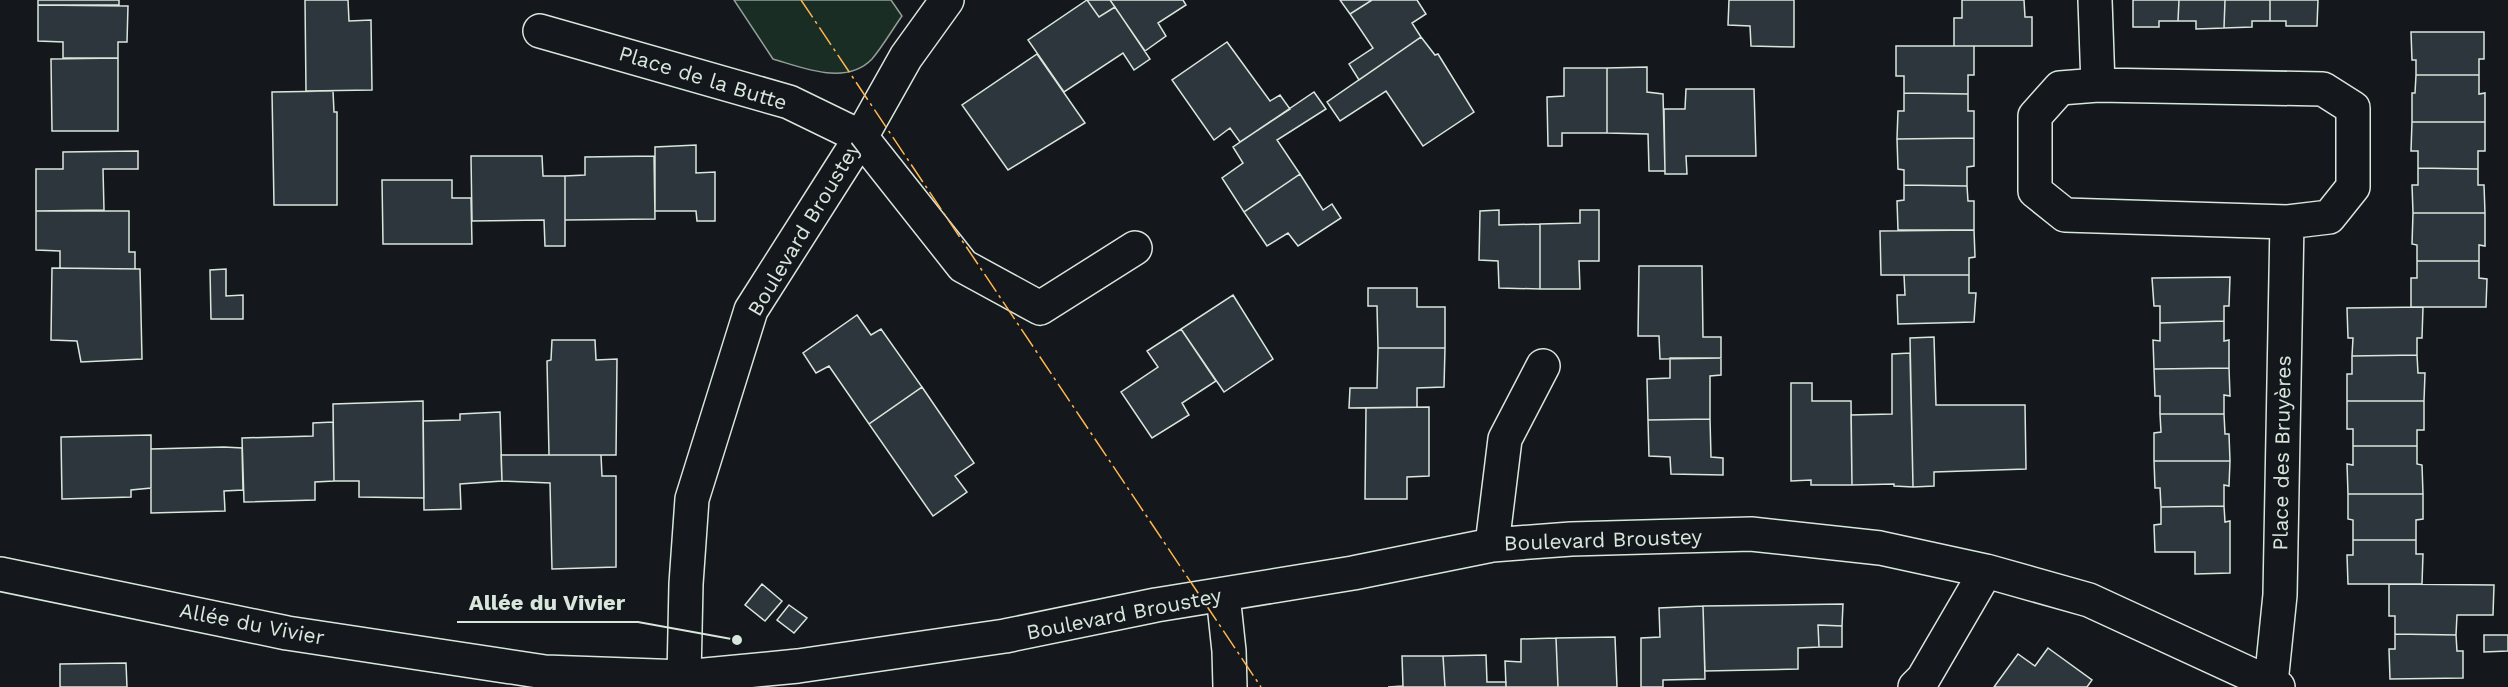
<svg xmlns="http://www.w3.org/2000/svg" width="2508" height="687" viewBox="0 0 2508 687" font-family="'Work Sans',sans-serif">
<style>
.green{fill:#1a2d24;stroke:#939e99;stroke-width:1.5}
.building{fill:#2c363c;stroke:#d8e6dc;stroke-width:1.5}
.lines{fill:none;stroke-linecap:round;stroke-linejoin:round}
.minor-casing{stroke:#d8e6dc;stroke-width:36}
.minor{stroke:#14181c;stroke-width:33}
.power{stroke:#ffb74d;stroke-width:1.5;stroke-dasharray:21 4.5 3 4.5;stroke-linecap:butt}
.labels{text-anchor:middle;stroke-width:4.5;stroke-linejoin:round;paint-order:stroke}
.street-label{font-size:21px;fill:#d8e6dc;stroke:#14181c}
.leader{fill:none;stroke:#d8e6dc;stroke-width:2}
.callout-dot{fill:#d8e6dc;stroke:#14181c;stroke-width:2}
.callout-label{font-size:22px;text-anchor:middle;font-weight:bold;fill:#d8e6dc;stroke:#14181c;stroke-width:4.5;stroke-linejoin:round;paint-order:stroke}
</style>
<rect width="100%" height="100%" fill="#14181c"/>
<!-- green -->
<path class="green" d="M734,0H891L902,16C892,30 883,46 872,59C846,86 804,68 773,59Z"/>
<!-- building -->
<path class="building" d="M38,0H119V5H38Z
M305,0H348L349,21L371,20L372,90L306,91Z
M1087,0L1099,17L1115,7L1150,59L1134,70L1123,53L1064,92L1028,40Z
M1087,0H1110L1115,7L1099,17Z
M1110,0H1183L1186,5L1158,23L1166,36L1145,51Z
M1340,0H1372L1350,14Z
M1372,0H1417L1426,14L1412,23L1421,37L1359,80L1349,64L1373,48L1350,14Z
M1729,0H1794V47L1751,46L1750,26L1728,25Z
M1962,0H2024L2025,17H2032V46H1954V18H1962Z
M2133,0H2179L2178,21H2159V27H2133Z
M2179,0H2225L2224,28L2196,29V21H2178Z
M2225,0H2270V21H2252V27L2224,28Z
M2270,0H2318L2317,26H2286V21H2270Z
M38,5L128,6L127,42H118V58H63V42L38,41Z
M2411,32H2484V59H2479V75H2416V60H2412Z
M1421,37L1435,55L1438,54L1474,112L1423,146L1386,91L1340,121L1327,102Z
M1227,42L1270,101L1280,95L1290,109L1240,142L1230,128L1214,140L1172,80Z
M1896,46H1974V75H1968V94L1904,93V76H1896Z
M1037,54L1085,123L1008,170L962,105Z
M118,58V131H52L51,59Z
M1647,67V92L1663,94L1665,171H1649L1648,134L1607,133V68Z
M1564,68H1607V133H1562V146H1548L1547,97L1564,96Z
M2416,75H2479V94L2485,93V122H2412V93H2415Z
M1686,89H1754L1756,156H1686L1687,174H1665L1664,109H1685Z
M333,91L334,112H337V205H274L272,92Z
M1314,92L1326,109L1277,140L1300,174L1244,212L1222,178L1243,163L1233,147Z
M1904,93L1968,94V111H1974V138L1897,139L1898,111H1904Z
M2412,122H2485V151H2478V169L2418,168V151H2411Z
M1974,138V166L1967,167V186L1904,185V170L1898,169L1897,139Z
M696,145V173L715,172V221H697L696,211H655V147Z
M138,151V169H103L104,210L36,211V169H63V152Z
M471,156H542L543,176H565V246H545L544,220L472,221Z
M654,156L655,219L565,220V176L585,175V157Z
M2418,168L2478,169V185H2484L2485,213H2413L2412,185H2418Z
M1300,174L1323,210L1332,204L1341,218L1298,246L1288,233L1267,246L1244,212Z
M382,180H452V198H471L472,244H383Z
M1904,185L1967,186L1968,201H1974V230H1898L1897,201L1904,200Z
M1499,210V225L1540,224V289L1499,288L1498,261L1479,260L1480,211Z
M1580,210H1599V261H1579L1580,289H1540V224L1580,223Z
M36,211H129V252H135V269L60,268V251L36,250Z
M2413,213H2485V246L2479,245V261H2417V245L2412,244Z
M1974,230L1975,257L1969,258V275H1881L1880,231Z
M2417,261H2479V278L2487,279L2486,307H2411V278H2417Z
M1639,266H1702L1703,337H1721V358L1660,359L1659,336H1638Z
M52,268L140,269L142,359L81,362L77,341L51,340Z
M226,269V296L243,295V319H211L210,270Z
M1904,275H1969V293H1976L1974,322L1898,324L1897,295H1905Z
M2230,277L2229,306H2224V321L2160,323V306H2154L2152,278Z
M1368,288H1417V307H1445V348H1378L1377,306H1368Z
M1233,295L1273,359L1224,392L1181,329Z
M2423,307L2422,338H2417V355L2352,356L2353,338H2348L2347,308Z
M857,315L871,335L881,329L922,387L869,424L829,366L816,373L803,353Z
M2224,321V341L2229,340V368L2154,369L2153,340L2160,341V323Z
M1181,329L1216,381L1182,403L1189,415L1152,438L1121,392L1158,367L1147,351Z
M1934,337L1936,405H2025L2026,469L1934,472V486L1913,487L1910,338Z
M552,340H595L596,360L617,359L616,455H549L547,361L551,360Z
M1378,348H1445L1444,387L1417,388V407L1349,408L1350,388H1377Z
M1910,353L1913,487L1894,486V484L1852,485L1851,415L1892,414V354Z
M2417,355L2418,373H2425L2424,401H2347V374H2352V356Z
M1670,358H1721V375L1710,376V419L1648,420L1647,379L1670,378Z
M2229,368L2230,396L2224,395V414H2160V396H2155L2154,369Z
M1791,383H1812V401H1851L1852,485H1811V480L1791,481Z
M922,387L974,463L955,476L967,492L933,516L869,424Z
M423,401L424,498L359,497V481H334L333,404Z
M2347,401H2424V430H2417V446H2353V429H2347Z
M1429,407V476L1407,477V499H1365L1366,408Z
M500,412L502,481L460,484L461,509L424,510L423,421L460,420V414Z
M2160,414H2224L2225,434H2229L2230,461H2154V433L2161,432Z
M1710,419L1711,457L1723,458V475L1671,474L1670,457L1649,456L1648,420Z
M333,422L334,481L315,482V500L244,502L242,438L313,436V423Z
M151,435V488L131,490V497L62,499L61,437Z
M2353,446H2417V464L2422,465L2423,494H2348L2347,464L2353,465Z
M224,447L242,448L243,490L224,491L225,511L151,513V449Z
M501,455H601L602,476H616V567L552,569L550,483L502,481Z
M2154,461H2230L2229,486L2224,485V506L2161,507L2160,488H2155Z
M2348,494H2423V519L2416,520V540H2353V520L2348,519Z
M2224,506L2225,522L2230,521V573L2195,574V552H2155L2154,525L2161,524V507Z
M2353,540H2416V554H2423L2422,584H2348L2347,555H2353Z
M762,584L782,601L765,621L745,605Z
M2389,584L2494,585L2493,615H2457L2456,635L2395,634V616H2389Z
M1843,604L1842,626L1818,625L1819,647L1798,648V669L1705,671L1703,606Z
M789,605L807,618L794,633L777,620Z
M1703,606L1705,679L1663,680V687H1641V638L1660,637L1659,608Z
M1818,625L1842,626V647H1819Z
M2395,634L2456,635L2457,651H2463V678L2390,679L2389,649H2395Z
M2484,635H2508V651L2484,652Z
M1615,637L1617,687H1558L1556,638Z
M1556,638L1558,687H1506L1505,661L1521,662V639Z
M2048,648L2092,680L2087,687H1994L2018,654L2035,666Z
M1486,655L1487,682H1506V687H1445L1443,656Z
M1402,656H1443L1445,687H1388L1403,686Z
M126,663L127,687H60V664Z"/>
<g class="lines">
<!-- minor casing -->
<g class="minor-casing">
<path id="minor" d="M947,0L906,57L861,137L751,310L692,499L686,584L684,677L798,666L1005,636L1156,605L1353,573L1492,545L1571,539L1751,534L1880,548L1986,571L2089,600L2278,687
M2095,0L2098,85
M540,31L789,102L861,137L963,266L1040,308L1135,248
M2098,85L2323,89L2353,108V187L2329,217L2287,222L2065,215L2035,191V116L2060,88Z
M1492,545L1505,439L1543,366
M0,574L287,633L545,672L684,677L683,687
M1223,595L1229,651L1230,687
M2271,683L2280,595L2287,222
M1915,687L1923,679L1986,571"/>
</g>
<!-- minor -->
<use href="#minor" class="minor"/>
<!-- power -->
<path class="power" d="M801,0L1261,687"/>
</g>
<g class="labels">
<!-- street labels -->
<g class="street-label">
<text transform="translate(703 78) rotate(17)" y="7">Place de la Butte</text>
<text transform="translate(804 229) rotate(-59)" y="7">Boulevard Broustey</text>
<text transform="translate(2282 453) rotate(-89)" y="7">Place des Bruyères</text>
<text transform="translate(1603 540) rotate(-2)" y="7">Boulevard Broustey</text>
<text transform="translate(1124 614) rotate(-11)" y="7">Boulevard Broustey</text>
<text transform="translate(252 624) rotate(11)" y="7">Allée du Vivier</text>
</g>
</g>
<!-- callouts -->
<path class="leader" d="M737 640L638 622H457"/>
<circle class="callout-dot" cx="737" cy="640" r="6"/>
<g class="callout-label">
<text x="547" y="610">Allée du Vivier</text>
</g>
</svg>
